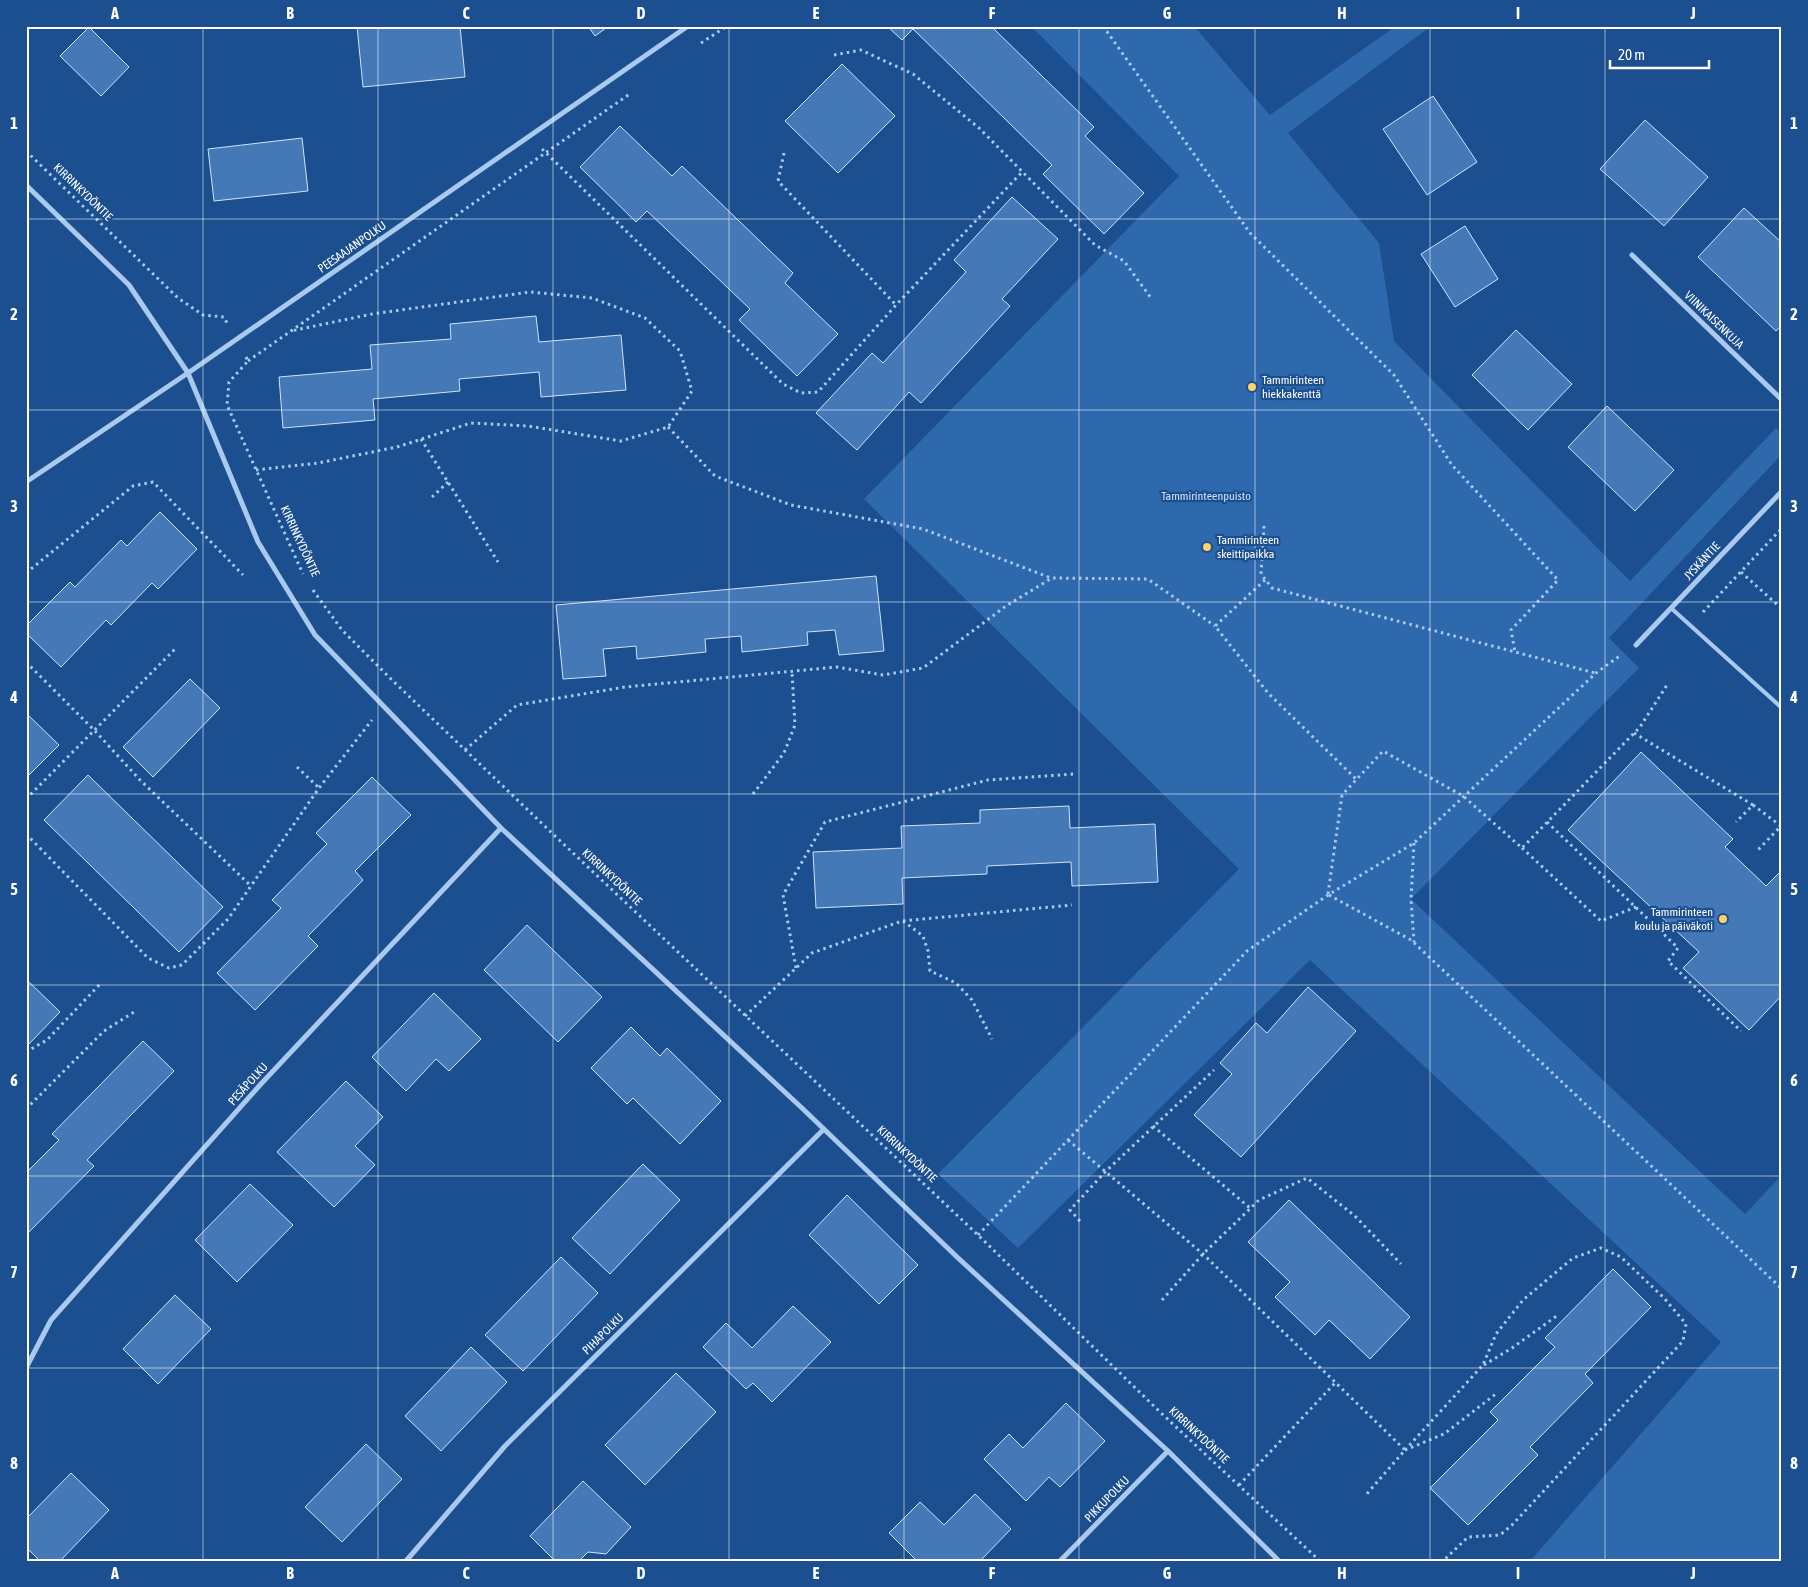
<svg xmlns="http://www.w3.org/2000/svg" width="1808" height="1587" viewBox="0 0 1808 1587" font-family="'Asap Condensed',sans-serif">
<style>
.green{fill:#2e69ad}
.building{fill:#4478b7;stroke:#cfe3fa}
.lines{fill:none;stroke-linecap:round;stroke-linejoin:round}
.path{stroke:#a9c9ee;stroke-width:3;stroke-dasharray:2.5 4;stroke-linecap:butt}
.lane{stroke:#a9c9ee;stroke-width:4}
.street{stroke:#a9c9ee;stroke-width:5}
.grid{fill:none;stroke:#fff;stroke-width:1;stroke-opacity:0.55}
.poi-dot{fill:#ffd166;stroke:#1b4f8f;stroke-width:2}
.labels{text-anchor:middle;stroke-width:4.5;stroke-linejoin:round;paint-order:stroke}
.street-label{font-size:12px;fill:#fff;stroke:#1b4f8f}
.poi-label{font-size:12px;fill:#fff;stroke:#1b4f8f;text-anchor:start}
.park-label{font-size:12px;fill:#cfe3fa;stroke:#1b4f8f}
.neatline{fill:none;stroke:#fff;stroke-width:2}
.grid-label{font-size:16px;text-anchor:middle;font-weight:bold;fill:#fff}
</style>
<rect width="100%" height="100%" fill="#1b4f8f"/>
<!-- green -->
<path class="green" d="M1031,26H1194L1270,115L1396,26H1431L1288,133L1379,243L1394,341L1630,581L1776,428L1782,434V454L1609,638L1639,668L1411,899L1745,1214L1782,1175V1561H1530L1721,1342L1310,960L1018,1248L938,1174L1239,869L864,499L1179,176Z"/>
<!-- building -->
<path class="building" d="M357,26H460L465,77L363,87Z
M588,26H609L595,36Z
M887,26H991L1094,127L1085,136L1144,193L1104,234L1043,174L1052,165L913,29L902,40Z
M89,27L129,67L101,96L60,56Z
M842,64L895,116L838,173L785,121Z
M1433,96L1477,162L1427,195L1383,129Z
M1645,120L1708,177L1664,226L1600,169Z
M620,126L672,176L682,166L793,273L785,283L838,334L797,376L739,320L750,309L647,211L636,222L580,167Z
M302,138L308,191L214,201L208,149Z
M1012,197L1058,239L1002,299L1010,306L921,403L909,392L857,450L816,413L872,353L883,363L966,272L954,260Z
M1744,208L1782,243V325L1776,331L1698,257Z
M1465,226L1498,279L1455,307L1421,254Z
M536,316L539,342L621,335L626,390L541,397L539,372L459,379L460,391L373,399L375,420L283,428L279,377L372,369L370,345L451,339L450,324Z
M1516,330L1572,384L1528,430L1472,375Z
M1607,406L1674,470L1635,511L1568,447Z
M160,512L197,549L158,589L152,583L111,625L106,620L61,667L26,633V626L70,582L75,587L121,540L127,546Z
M876,576L884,651L839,655L835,630L807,632L808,645L742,652L741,636L705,639L706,652L637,659L636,646L603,649L606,676L563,679L556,605Z
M190,679L220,708L153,777L123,747Z
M26,713L59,745L26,778Z
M1641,752L1733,839L1725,847L1766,886L1782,870V995L1749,1030L1683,968L1699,952L1568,830Z
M88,775L223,907L179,952L44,820Z
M372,777L411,815L355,871L363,880L308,936L318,946L255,1010L217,973L281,908L272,900L327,844L316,833Z
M1069,806L1070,828L1155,824L1158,882L1072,886L1071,862L987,866V874L902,878L903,904L816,908L813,852L902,848L901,826L980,823V810Z
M527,925L602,997L558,1042L484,970Z
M26,979L60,1012L27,1046L26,1045Z
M1308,987L1356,1031L1241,1157L1194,1115L1232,1074L1220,1063L1256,1023L1267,1033Z
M434,993L481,1039L449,1071L436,1059L406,1091L372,1057Z
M631,1027L660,1056L667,1048L721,1101L680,1144L633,1098L627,1104L591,1068Z
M143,1041L174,1071L87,1160L94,1166L26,1235V1173L59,1140L52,1134Z
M346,1081L383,1117L355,1146L375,1165L334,1207L277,1152Z
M643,1164L680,1200L610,1274L572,1238Z
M250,1184L293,1225L237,1282L195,1240Z
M847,1195L918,1265L879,1304L809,1235Z
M1289,1200L1410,1317L1370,1359L1329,1320L1315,1335L1275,1297L1290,1282L1248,1242Z
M561,1257L598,1293L523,1371L485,1335Z
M1613,1269L1651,1307L1585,1374L1593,1383L1530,1447L1538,1455L1468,1525L1430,1488L1498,1420L1490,1412L1555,1347L1545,1338Z
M175,1295L211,1329L158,1384L123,1349Z
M793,1306L831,1342L772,1402L753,1383L746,1389L703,1347L726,1323L752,1348Z
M471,1347L507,1382L441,1451L405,1416Z
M676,1373L716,1412L645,1485L605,1445Z
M1066,1403L1105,1441L1060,1487L1049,1477L1026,1501L984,1459L1009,1434L1023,1448Z
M366,1444L402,1479L342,1542L305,1507Z
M71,1473L109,1510L60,1561H40L26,1547V1519Z
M583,1481L631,1527L606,1554L588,1552L579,1561H555L530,1536Z
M975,1494L1011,1529L980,1561H917L889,1533L920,1502L944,1525Z"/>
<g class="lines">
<!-- path -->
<path class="path" d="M1103,26L1250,233L1394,375L1452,465L1558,580L1511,630L1515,652
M701,43L727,26
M834,55L861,50L913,74L979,128L1095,245L1124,261L1151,298
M542,149L783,384L801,393L818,392L896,305L1023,171
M26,151L178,298L203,315L224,317L227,323
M784,153L778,181L896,305
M246,357L248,361L229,382L227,405L303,574
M248,361L631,93
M668,427L715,476L791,505L923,529L1051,578
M421,439L498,562
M256,470L318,463L397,447L471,423L528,426L621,441L668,427L692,391L680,351L645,318L592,298L530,292L372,314L291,331
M432,497L448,482
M1264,526L1261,574L1272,588L1595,673
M1741,572L1782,609
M26,573L133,486L153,482L243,575
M1265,580L1215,626L1268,693L1356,779
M313,590L342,630L391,679L555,836L978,1235L1160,1412L1320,1561
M1703,612L1782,528
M26,662L95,731L140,780L251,886
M1634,733L1753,805L1736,822
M465,750L517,705L625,687L837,667L883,675L923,668L1006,606L1052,578L1148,579L1215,626
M297,767L318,787
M753,794L784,753L795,725L792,672
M26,799L177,647
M1753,805L1781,826L1756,852
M1547,822L1678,948L1668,961L1741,1031
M26,834L148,958L169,968L182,965L228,919L319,788L372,720
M1414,843L1411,899L1414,942
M1522,848L1601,921L1636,907
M1328,894L1342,795L1383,751L1463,796L1522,848L1640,727L1667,685
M1329,895L1411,940L1782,1289
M903,921L923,936L928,951L930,971L956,983L972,1000L992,1039
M796,968L783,895L825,822L988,780L1074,774
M745,1016L812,953L902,921L1072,905
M26,1052L47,1040L102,982
M26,1109L104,1031L134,1012
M1153,1126L1250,1208
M1068,1140L1203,1254L1405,1450L1365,1496
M1080,1221L1070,1210L1106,1171L1214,1070
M978,1235L1247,951L1328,895L1414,843L1596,673L1621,655
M1162,1300L1203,1254L1259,1200L1307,1178L1355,1216L1401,1264
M1484,1365L1512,1348L1558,1315
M1405,1450L1483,1365L1496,1334L1523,1300L1573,1258L1601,1248L1621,1257L1664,1298L1686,1324L1683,1341L1512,1525L1500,1535L1468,1537L1443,1561
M1405,1450L1444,1434L1497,1393
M1239,1485L1336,1382"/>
<!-- lane -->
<path class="lane" d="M1671,608L1782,708"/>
<!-- street -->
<path class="street" d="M26,185L129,285L188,373L258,542L315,635L501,828L803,1109L957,1257L1168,1451L1279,1561
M1632,255L1782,400
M26,482L188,373L688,26
M1636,645L1782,491
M26,1368L51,1320L260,1085L501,828
M406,1561L505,1446L824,1129
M1060,1561L1168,1451"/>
</g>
<!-- grid -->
<path class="grid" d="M203,26V1561M378,26V1561M553,26V1561M729,26V1561M904,26V1561M1079,26V1561M1255,26V1561M1430,26V1561M1605,26V1561M26,219H1782M26,410H1782M26,602H1782M26,794H1782M26,985H1782M26,1176H1782M26,1368H1782"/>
<!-- markers -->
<g class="poi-dot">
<circle cx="1252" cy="387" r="5"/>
<circle cx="1207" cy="547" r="5"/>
<circle cx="1723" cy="919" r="5"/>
</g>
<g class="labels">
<!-- street labels -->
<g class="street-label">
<text transform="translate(83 192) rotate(44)" y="4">KIRRINKYDÖNTIE</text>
<text transform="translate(352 247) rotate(-35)" y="4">PEESAAJANPOLKU</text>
<text transform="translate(1714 320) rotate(44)" y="4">VIINIKAISENKUJA</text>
<text transform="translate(300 541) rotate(65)" y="4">KIRRINKYDÖNTIE</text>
<text transform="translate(1702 561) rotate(-47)" y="4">JYSKÄNTIE</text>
<text transform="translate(612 877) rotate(43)" y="4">KIRRINKYDÖNTIE</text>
<text transform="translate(248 1084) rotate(-48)" y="4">PESÄPOLKU</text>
<text transform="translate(907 1154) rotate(43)" y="4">KIRRINKYDÖNTIE</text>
<text transform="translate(603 1334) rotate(-45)" y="4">PIHAPOLKU</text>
<text transform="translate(1199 1435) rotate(43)" y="4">KIRRINKYDÖNTIE</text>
<text transform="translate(1107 1499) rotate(-46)" y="4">PIKKUPOLKU</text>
</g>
<!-- poi labels -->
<g class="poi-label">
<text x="1262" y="384">Tammirinteen<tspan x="1262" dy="14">hiekkakenttä</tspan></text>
<text x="1217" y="544">Tammirinteen<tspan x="1217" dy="14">skeittipaikka</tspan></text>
<text x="1713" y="916" text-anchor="end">Tammirinteen<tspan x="1713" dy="14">koulu ja päiväkoti</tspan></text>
</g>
<!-- park labels -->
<g class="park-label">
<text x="1206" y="500">Tammirinteenpuisto</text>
</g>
</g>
<!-- border -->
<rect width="1808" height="1587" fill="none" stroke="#1b4f8f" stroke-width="55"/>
<!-- scale -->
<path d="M1610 60v8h99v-8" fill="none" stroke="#ffffff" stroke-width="2.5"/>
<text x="1618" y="60" font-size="15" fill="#ffffff" stroke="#1b4f8f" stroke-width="4" paint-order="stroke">20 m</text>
<rect x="28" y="28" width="1752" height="1532" class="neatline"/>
<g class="grid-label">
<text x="115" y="19">A</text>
<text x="290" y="19">B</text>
<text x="466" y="19">C</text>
<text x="641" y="19">D</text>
<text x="816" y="19">E</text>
<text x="992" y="19">F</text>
<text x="1167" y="19">G</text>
<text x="1342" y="19">H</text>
<text x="1518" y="19">I</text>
<text x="1693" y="19">J</text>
<text x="14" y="129">1</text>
<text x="1794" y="129">1</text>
<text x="14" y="320">2</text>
<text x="1794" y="320">2</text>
<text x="14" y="512">3</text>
<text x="1794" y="512">3</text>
<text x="14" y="703">4</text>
<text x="1794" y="703">4</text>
<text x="14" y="895">5</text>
<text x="1794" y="895">5</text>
<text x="14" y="1086">6</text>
<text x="1794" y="1086">6</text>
<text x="14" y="1278">7</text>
<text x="1794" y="1278">7</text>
<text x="14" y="1469">8</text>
<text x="1794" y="1469">8</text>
<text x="115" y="1579">A</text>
<text x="290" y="1579">B</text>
<text x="466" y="1579">C</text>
<text x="641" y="1579">D</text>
<text x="816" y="1579">E</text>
<text x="992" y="1579">F</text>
<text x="1167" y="1579">G</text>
<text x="1342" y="1579">H</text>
<text x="1518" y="1579">I</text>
<text x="1693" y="1579">J</text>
</g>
</svg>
